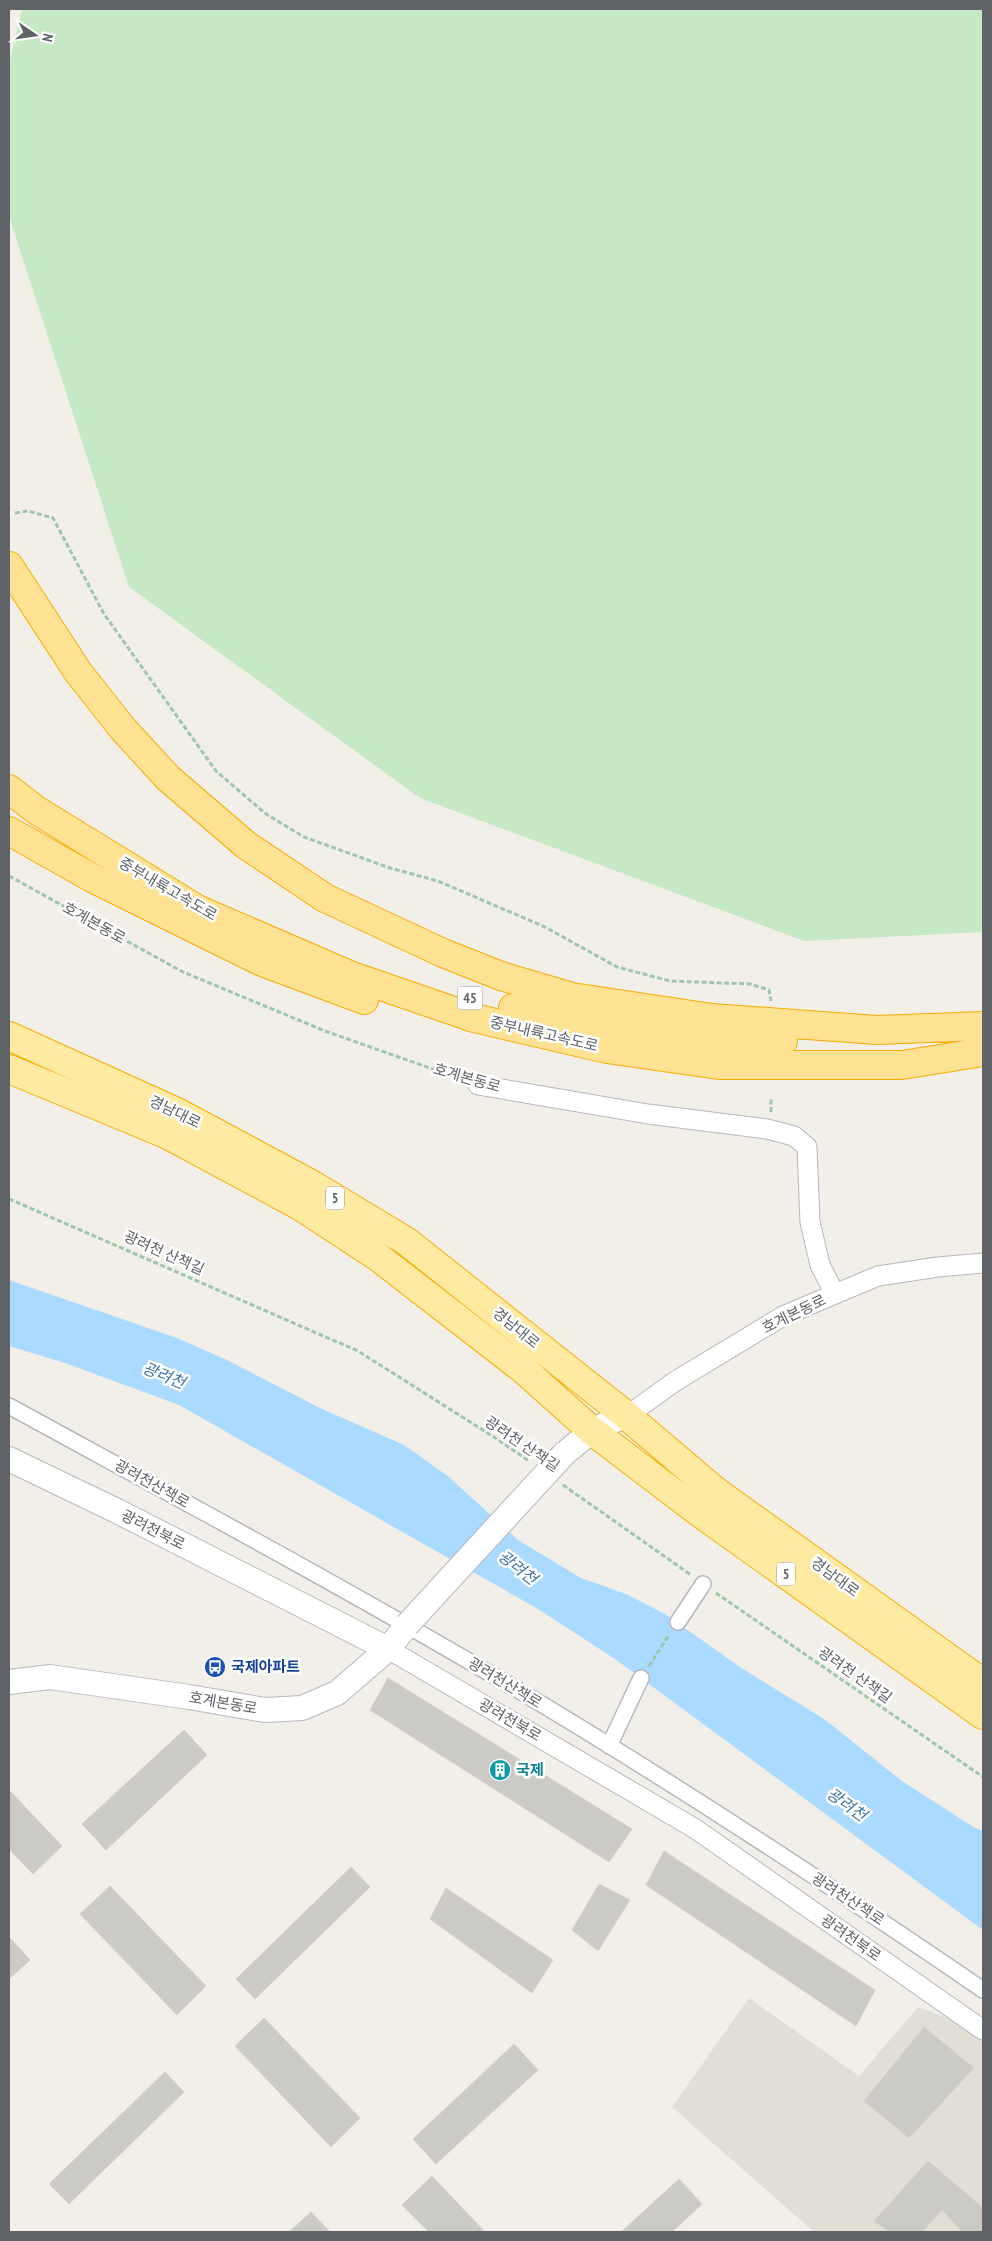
<svg xmlns="http://www.w3.org/2000/svg" width="992" height="2241" viewBox="0 0 992 2241" font-family="'PT Sans Narrow','Noto Sans KR',sans-serif">
<style>
.education{fill:#e1ded6}
.green{fill:#c5e8c5}
.water{fill:#aadaff}
.building{fill:#cccac5;stroke:#d6d1c6}
.lines{fill:none;stroke-linecap:round;stroke-linejoin:round}
.pedestrian-casing{stroke:#b5b8bc;stroke-width:18}
.minor-casing{stroke:#b5b8bc;stroke-width:21}
.tertiary-casing{stroke:#b5b8bc;stroke-width:26}
.trunk-casing{stroke:#f9ab00;stroke-width:30}
.motorway-casing{stroke:#f9ab00;stroke-width:30}
.path{stroke:#9cc7a9;stroke-width:3;stroke-dasharray:5 2.5;stroke-linecap:butt}
.pedestrian{stroke:#fff;stroke-width:15}
.minor{stroke:#fff;stroke-width:19}
.tertiary{stroke:#fff;stroke-width:24}
.trunk{stroke:#feeaa1;stroke-width:28}
.motorway{stroke:#fde293;stroke-width:28}
.tertiary-bridge-casing{stroke:#b5b8bc;stroke-width:26;stroke-linecap:butt}
.tertiary-bridge{stroke:#fff;stroke-width:24}
.labels{text-anchor:middle;stroke-width:5;stroke-linejoin:round;paint-order:stroke}
.shield{fill:#fff;stroke:#8f9295;stroke-width:1}
.shield-label{font-size:14px;font-weight:bold;fill:#5f6368}
.street-label{font-size:15px;fill:#5f6368;stroke:#fff}
.transit-label{font-size:15px;font-weight:bold;fill:#164399;stroke:#fff;text-anchor:start}
.culture-label{font-size:15px;font-weight:bold;fill:#0d838f;stroke:#fff;text-anchor:start}
.water-label{font-size:16px;font-style:italic;fill:#4174aa;stroke:#fff}
</style>
<rect width="100%" height="100%" fill="#f1efe8"/>
<!-- education -->
<path class="education" d="M749,1998L859,2076L918,2007L983,2032V2232H814L672,2107Z"/>
<!-- green -->
<path class="green" d="M22,9H983V932L804,941L420,798L129,587L9,216V64Z"/>
<!-- water -->
<path class="water" d="M9,1280L177,1338L227,1360L320,1408L404,1445L449,1477L518,1540L581,1578L626,1594L665,1614L743,1669L824,1719L902,1781L975,1828L983,1831V1930L615,1659L538,1609L179,1405L68,1364L9,1346Z"/>
<!-- building -->
<path class="building" d="M388,1678L632,1829L609,1862L370,1710Z
M184,1730L207,1755L106,1850L82,1824Z
M9,1790L62,1846L33,1874L9,1849Z
M664,1851L875,1990L856,2026L646,1885Z
M351,1867L370,1887L255,1999L236,1979Z
M599,1884L630,1900L598,1951L572,1930Z
M110,1886L206,1986L177,2015L80,1914Z
M446,1888L553,1960L532,1993L430,1919Z
M9,1937L30,1960L9,1979Z
M264,2018L360,2118L331,2147L235,2046Z
M924,2027L974,2068L909,2138L864,2101Z
M514,2044L538,2070L436,2164L413,2139Z
M165,2072L184,2092L69,2204L49,2184Z
M928,2161L983,2208V2232H963L942,2210L922,2232H889L874,2221Z
M432,2176L485,2232H429L402,2205Z
M679,2179L702,2204L672,2232H621Z
M311,2212L330,2232H289Z"/>
<g class="lines">
<!-- pedestrian casing -->
<g class="pedestrian-casing">
<path id="pedestrian" d="M9,1406C179,1499 351,1591 518,1690C676,1784 831,1886 983,1990
M678,1622L703,1584
M609,1746L641,1678"/>
</g>
<!-- minor casing -->
<g class="minor-casing">
<path id="minor" d="M478,1085L648,1114L767,1129L794,1136L807,1147L810,1222L820,1265L835,1294
M627,1416L674,1382L783,1316L835,1294L878,1276L938,1267L983,1263
M388,1649L694,1828L983,2030"/>
</g>
<!-- tertiary casing -->
<g class="tertiary-casing">
<path id="tertiary" d="M564,1454C585,1436 599,1424 627,1416
M9,1459L117,1511L388,1649
M9,1682L50,1677L189,1697L265,1710L302,1708L337,1693L388,1649L407,1625"/>
</g>
<!-- trunk casing -->
<g class="trunk-casing">
<path id="trunk" d="M9,1036L179,1113L313,1185L406,1241L627,1416L714,1490L983,1683
M9,1069L168,1135L300,1206L378,1257L524,1370L591,1430L700,1513L983,1715"/>
</g>
<!-- motorway casing -->
<g class="motorway-casing">
<path id="motorway" d="M9,566L78,672L123,729L168,778L246,845L325,898L443,953L501,976L572,997L712,1018L877,1030L983,1026
M9,789L36,810L197,909L352,976L474,1018L607,1049L719,1065H902L983,1052
M9,831L94,879L262,962L364,1000
M513,1008C602,1027 692,1039 783,1041"/>
</g>
<!-- path -->
<path class="path" d="M15,513L28,511L53,518L104,614L216,771L266,814L304,837L390,868L438,881L545,927L617,967L670,981L750,984L769,990L771,1001
M9,876L183,972L325,1031L461,1079
M771,1112V1097
M9,1199L358,1351L497,1439L529,1461
M563,1485L691,1575
M716,1593L983,1777
M649,1666L669,1635"/>
<!-- pedestrian -->
<use href="#pedestrian" class="pedestrian"/>
<!-- minor -->
<use href="#minor" class="minor"/>
<!-- tertiary -->
<use href="#tertiary" class="tertiary"/>
<!-- trunk -->
<use href="#trunk" class="trunk"/>
<!-- motorway -->
<use href="#motorway" class="motorway"/>
<!-- tertiary-bridge casing -->
<g class="tertiary-bridge-casing">
<path id="tertiary-bridge" d="M407,1625L564,1454"/>
</g>
<!-- tertiary-bridge -->
<use href="#tertiary-bridge" class="tertiary-bridge"/>
</g>
<!-- icons -->
<defs>
<g id="bus-disc" transform="scale(1.125)"><circle r="9.5" fill="#1a4fb4" stroke="#fff"/><path d="M-5-6H5V4H4V6H2V4H-2V6H-4V4H-5ZM-3.5-4V0h7V-4ZM-3.5 1.2v1.5H-2V1.2ZM2 1.2v1.5H3.5V1.2Z" fill="#fff"/></g>
<g id="building-disc" transform="scale(1.125)"><circle r="9.5" fill="#0f9aa8" stroke="#fff"/><path d="M-4-6H4V6H1V3H-1V6H-4ZM-2.5-4.3h1.7v1.8h-1.7ZM.8-4.3h1.7v1.8H.8ZM-2.5-1h1.7V.8h-1.7ZM.8-1h1.7V.8H.8Z" fill="#fff"/></g>
</defs>
<g fill-rule="evenodd">
<use href="#bus-disc" x="215" y="1667"/>
<use href="#building-disc" x="500" y="1770"/>
</g>
<g class="labels">
<!-- shield labels -->
<g class="shield">
<rect x="457.5" y="986.5" width="25" height="23" rx="4"/>
<rect x="326" y="1186.5" width="18" height="23" rx="4"/>
<rect x="777" y="1562.5" width="18" height="23" rx="4"/>
</g>
<g class="shield-label">
<text x="470" y="1003">45</text>
<text x="335" y="1203">5</text>
<text x="786" y="1579">5</text>
</g>
<!-- street labels -->
<g class="street-label">
<text transform="translate(168 889) rotate(30)" y="5">중부내륙고속도로</text>
<text transform="translate(94 923) rotate(29)" y="5">호계본동로</text>
<text transform="translate(544 1034) rotate(13)" y="5">중부내륙고속도로</text>
<text transform="translate(467 1078) rotate(16)" y="5">호계본동로</text>
<text transform="translate(175 1112) rotate(26)" y="5">경남대로</text>
<text transform="translate(164 1253) rotate(24)" y="5">광려천 산책길</text>
<text transform="translate(794 1314) rotate(-26)" y="5">호계본동로</text>
<text transform="translate(516 1328) rotate(39)" y="5">경남대로</text>
<text transform="translate(522 1444) rotate(34)" y="5">광려천 산책길</text>
<text transform="translate(152 1484) rotate(29)" y="5">광려천산책로</text>
<text transform="translate(153 1530) rotate(27)" y="5">광려천북로</text>
<text transform="translate(835 1577) rotate(36)" y="5">경남대로</text>
<text transform="translate(855 1675) rotate(35)" y="5">광려천 산책길</text>
<text transform="translate(505 1683) rotate(31)" y="5">광려천산책로</text>
<text transform="translate(223 1703) rotate(10)" y="5">호계본동로</text>
<text transform="translate(510 1720) rotate(30)" y="5">광려천북로</text>
<text transform="translate(848 1899) rotate(33)" y="5">광려천산책로</text>
<text transform="translate(851 1938) rotate(35)" y="5">광려천북로</text>
</g>
<!-- transit labels -->
<g class="transit-label">
<text x="231" y="1672">국제아파트</text>
</g>
<!-- culture labels -->
<g class="culture-label">
<text x="516" y="1775">국제</text>
</g>
<!-- water labels -->
<g class="water-label">
<text transform="translate(164 1375) rotate(22)" y="6">광려천</text>
<text transform="translate(518 1567) rotate(38)" y="6">광려천</text>
<text transform="translate(847 1804) rotate(35)" y="6">광려천</text>
</g>
</g>
<!-- border -->
<rect width="992" height="2241" fill="none" stroke="#5f6368" stroke-width="20"/>
<!-- north arrow -->
<g transform="translate(35 35) rotate(103)" stroke="#ffffff" stroke-width="4" paint-order="stroke">
<path d="M0-4L9 19L0 12L-9 19Z" fill="#5f6368"/>
<text y="-8" font-size="14" font-weight="bold" text-anchor="middle" fill="#5f6368">N</text>
</g>
</svg>
